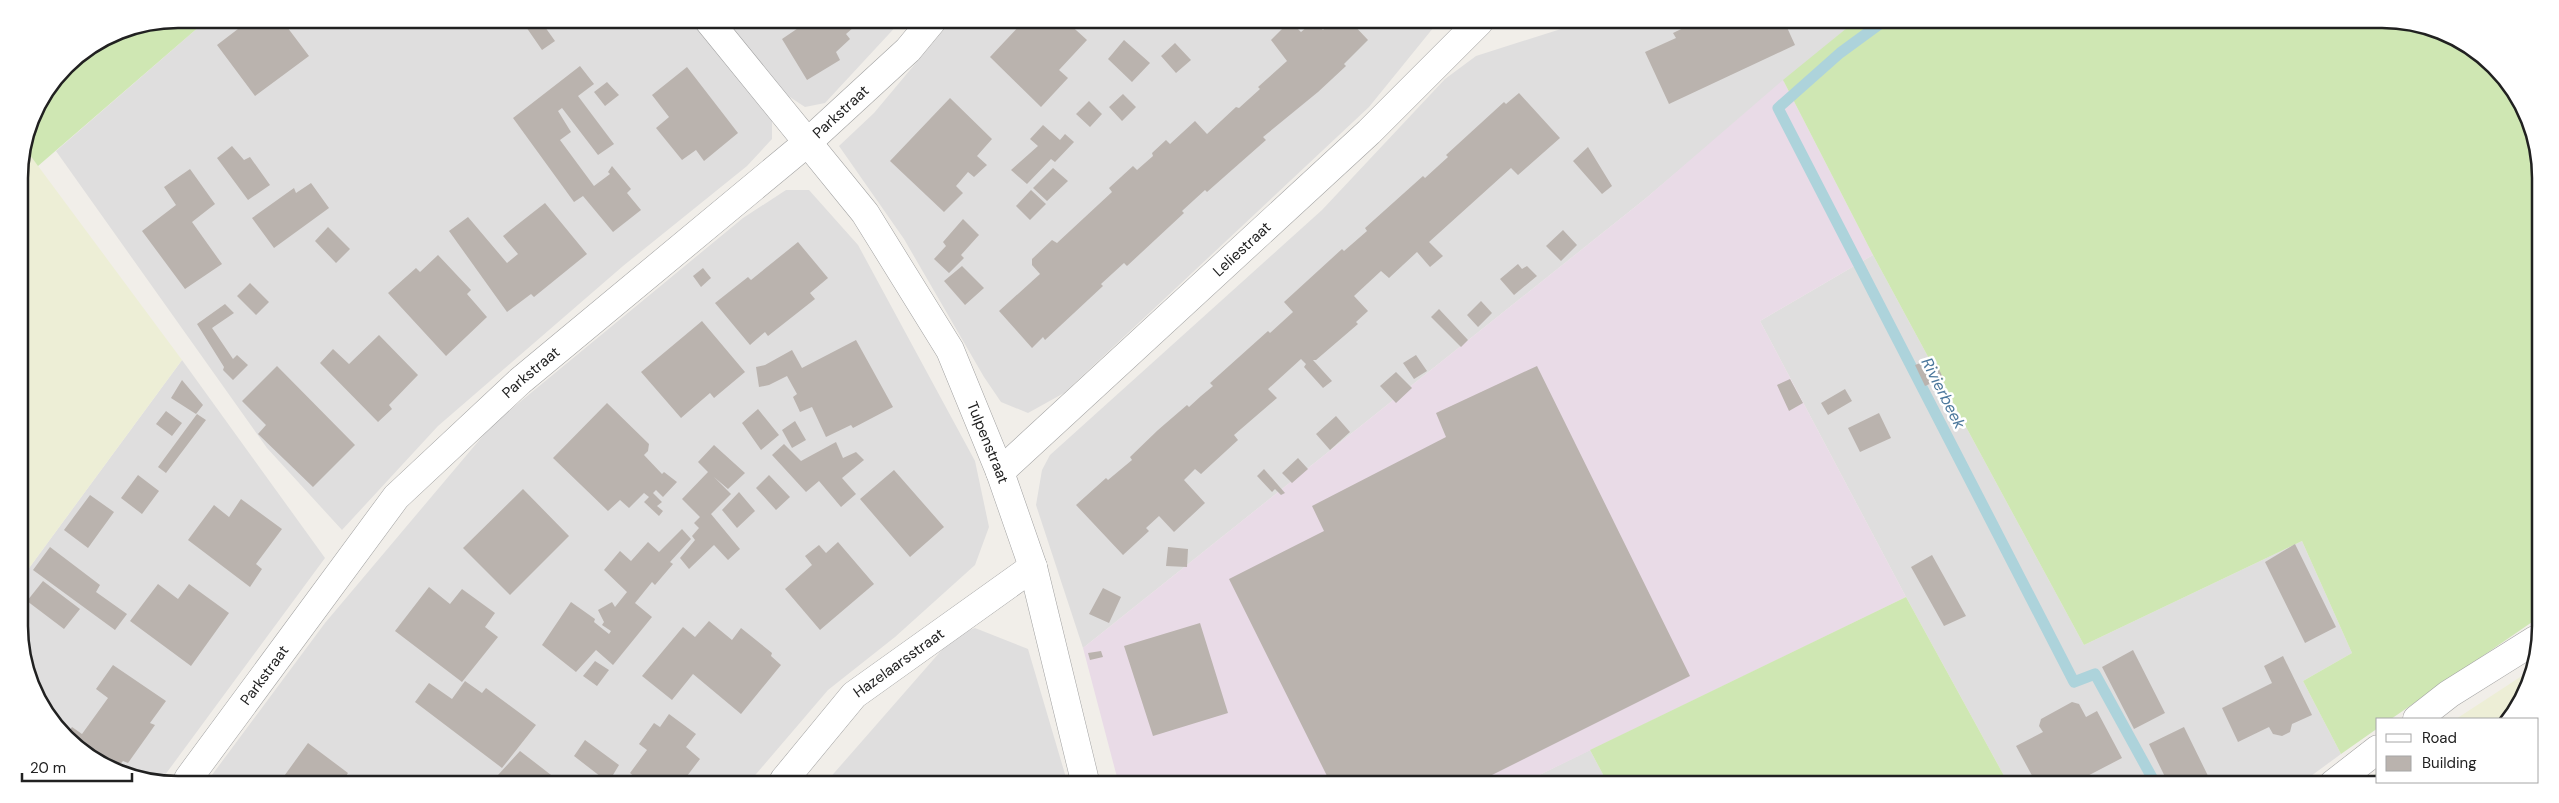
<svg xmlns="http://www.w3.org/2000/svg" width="2559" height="803" viewBox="0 0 2559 803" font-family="'DM Sans',sans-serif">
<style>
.residential{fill:#dfdede}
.industrial{fill:#e9dbe7}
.farmland{fill:#edeed6}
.grass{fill:#cfe7b3}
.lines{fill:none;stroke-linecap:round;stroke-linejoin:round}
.stream{stroke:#add3db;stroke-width:11}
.building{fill:#bab3ae}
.minor-casing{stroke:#a2a2a2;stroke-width:29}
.minor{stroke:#fff;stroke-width:28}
.labels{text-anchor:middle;stroke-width:5;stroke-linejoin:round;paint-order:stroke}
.street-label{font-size:15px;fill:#212121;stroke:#fff}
.water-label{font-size:16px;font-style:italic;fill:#4c789c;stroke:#fff}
.rim{fill:none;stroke:#212121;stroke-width:2.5}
</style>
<rect width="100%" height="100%" fill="#f1eee9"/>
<!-- residential -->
<path class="residential" d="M208,19L692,20L772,118V139L747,166L623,266L438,426L342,530L267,448L56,151Z
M722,20L901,21L825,103L805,107L767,82Z
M951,21L1438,22L1369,107L1064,393L1028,413L1001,402L984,377L904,239L839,146L874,113Z
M1583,22L1853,23L1645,199L1083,648L1036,505L1042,470L1050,455L1322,210L1445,79L1476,56Z
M786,190H809L858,245L975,461L989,527L975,565L895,637L828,690L751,780L209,779L325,623L492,425L743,218Z
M1873,255L2084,645L2302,541L2352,653L2303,681L2341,754L2300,784L2008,783L1906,597L1760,321Z
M182,360L325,558L162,779H136L98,763L58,731L22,657L21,579Z
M975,628L1028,649L1067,781L828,780L954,636Z
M1590,750L1607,782H1525Z"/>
<!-- industrial -->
<path class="industrial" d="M1783,80L1873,255L1760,321L1906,597L1525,782L1118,781L1083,648L1645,199Z"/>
<!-- farmland -->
<path class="farmland" d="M24,147L182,360L21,579L19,167Z
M2534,668L2514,714L2508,719H2456Z"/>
<!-- grass -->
<path class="grass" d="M177,19H208L38,166L24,147L31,116L65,65L117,31Z
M1853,23L2423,24L2470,45L2501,72L2537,146L2535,620L2391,719H2378V728L2341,754L2303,681L2352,653L2302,541L2084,645L1873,255L1783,80Z
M1906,597L2008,783L1607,782L1590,750Z
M2378,772V782H2401L2363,784Z"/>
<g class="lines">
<!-- stream -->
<path class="stream" d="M1881,23L1840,53L1778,108L2074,682L2095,674L2155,783"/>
</g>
<!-- building -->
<path class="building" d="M251,19H281L309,56L255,96L217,45Z
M530,20H540L555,41L542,50L524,24Z
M810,20H862L846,34L850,39L836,52L840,60L807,80L782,39Z
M1024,21H1066L1087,40L1059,70L1068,78L1041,107L990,57Z
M1290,21L1301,32L1313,22L1323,30L1328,25L1331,27L1337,22H1351L1368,40L1344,64L1346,66L1318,92L1263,137L1266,140L1207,192L1205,190L1194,200L1182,211L1184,213L1127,266L1124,263L1101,284L1103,286L1045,340L1043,337L1032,348L999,311L1040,274L1032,265V259L1052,240L1057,243L1112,192L1109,188L1133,166L1137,170L1153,156L1152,153L1166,140L1170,144L1195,121L1207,134L1236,107L1239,108L1260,89L1258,87L1287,61L1271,40Z
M1696,22L1785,23L1795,45L1669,104L1645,52L1676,38L1673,33Z
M1124,40L1150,63L1132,82L1108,59Z
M1175,43L1191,60L1176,73L1161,56Z
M580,66L594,84L578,96L614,144L598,155L562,108L558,111L571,132L560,140L594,186L610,174L608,172L612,166L631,189L627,193L641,210L613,232L583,196L574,202L513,118Z
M687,67L738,133L704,161L696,150L682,160L656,128L669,117L652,95Z
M607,82L619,95L605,106L594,92Z
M1519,93L1560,138L1518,175L1511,168L1429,242L1443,256L1430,267L1417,252L1389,278L1381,271L1354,296L1368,311L1356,322L1358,324L1316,360H1313L1332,381L1323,388L1304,367L1306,364L1301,359L1268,389L1277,398L1234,435L1238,440L1201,474L1195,469L1184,480L1205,503L1174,532L1159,516L1146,528L1149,531L1123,555L1076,505L1106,478L1108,480L1132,460L1130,457L1158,430L1187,405L1189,407L1201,396L1213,386L1210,383L1268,331L1270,333L1293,312L1284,302L1342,249L1344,251L1367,231L1365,228L1423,176L1425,178L1437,167L1448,157L1446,155L1504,102L1506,104Z
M1123,94L1136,107L1122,121L1109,107Z
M950,98L992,139L977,156L987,165L974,177L968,172L956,186L963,193L944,212L890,161Z
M1089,101L1102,114L1090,127L1076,114Z
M1043,125L1060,140L1065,134L1074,142L1055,162L1051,159L1027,184L1011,170L1038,146L1030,139Z
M232,146L244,160L250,157L270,185L248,200L217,158Z
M1588,147L1612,186L1602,194L1573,161Z
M1053,168L1068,181L1047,201L1033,188Z
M190,169L215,204L192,222L222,264L185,289L142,231L176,205L164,187Z
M311,183L329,208L274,248L252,218L294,188L296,193Z
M1031,190L1046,204L1030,220L1016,206Z
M545,203L587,254L534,297L531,294L507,312L449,231L468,217L507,263L518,254L503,236Z
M963,219L979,235L961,255L964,258L949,273L934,259L946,246L943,242Z
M328,227L350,249L336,263L315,241Z
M1563,230L1577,245L1561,261L1546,246Z
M798,242L828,278L810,293L815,299L768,336L765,332L750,345L715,303L748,277L751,280Z
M438,255L471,290L467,294L487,317L446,356L388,293L416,268L420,272Z
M1518,264L1522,269L1527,266L1537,276L1514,295L1500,279Z
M962,266L984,288L965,305L944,281Z
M703,268L711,278L701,287L693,276Z
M250,283L269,302L256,315L237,296Z
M1481,301L1492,313L1478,327L1467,315Z
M225,304L234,313L212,328L233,359L237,355L248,365L233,380L223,370L224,367L197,324Z
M1439,309L1468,340L1461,347L1431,317Z
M702,321L745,372L714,398L710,393L681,418L641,372Z
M379,335L418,375L389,405L392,409L378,422L320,363L333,349L349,364Z
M856,340L893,407L853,428L851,425L826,437L812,407L800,412L793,397L797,394L787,376L769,385L759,387L756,367L765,365L792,350L802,368Z
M1416,355L1427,371L1414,379L1403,363Z
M1934,358L1943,378L1925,386L1915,365Z
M277,366L355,445L313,487L258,434L266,425L242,401Z
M1537,366L1690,676L1478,782H1330L1229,579L1324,531L1312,506L1446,437L1436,413Z
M1396,372L1412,388L1396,403L1380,386Z
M1790,379L1803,403L1789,411L1777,385Z
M182,380L203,405L196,414L171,398Z
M1845,389L1852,401L1828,415L1821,403Z
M607,403L649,444L648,451L644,455L662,474L664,472L677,482L663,497L656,490L653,493L662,502L657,506L663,511L659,516L644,502L649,497L644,493L629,508L620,500L608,511L553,458Z
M758,409L779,435L761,450L742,423Z
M166,411L182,423L172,436L156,424Z
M1879,413L1891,438L1860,452L1848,428Z
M197,414L206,420L166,473L158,467Z
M1336,416L1350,432L1330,450L1316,434Z
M795,421L806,440L792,448L782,430Z
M836,442L843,458L856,452L864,460L842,478L856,494L841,507L819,481L806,492L772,455L784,444L801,461Z
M714,445L745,473L728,489L714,477L731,494L711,514L740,549L728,560L714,545L689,569L680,558L695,540L692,536L699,528L694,523L700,517L682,499L708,472L698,462Z
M1298,458L1308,469L1292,483L1282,473Z
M1264,469L1285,493L1281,495L1275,489L1272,492L1257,476Z
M894,470L944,527L910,557L860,499Z
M138,475L159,491L142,514L121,498Z
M769,475L790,497L776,510L756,488Z
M523,489L569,536L510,595L463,548Z
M739,492L755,511L737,528L722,510Z
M90,495L114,512L88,548L64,530Z
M241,499L282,529L256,564L262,569L250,587L188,540L214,505L229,517Z
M682,529L691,539L670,562L673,564L655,585L652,582L635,603L652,617L613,665L596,650L576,672L542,645L571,602L595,619L594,622L609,634L611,631L602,625L604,622L598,610L612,602L615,607L627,592L604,570L620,551L631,561L648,542L659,552Z
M838,542L874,584L820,630L785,589L812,565L805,556L819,545L826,553Z
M2295,544L2336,627L2305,643L2265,562Z
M50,547L100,585L96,592L127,614L115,630L33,570Z
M1168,547L1188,549L1187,567L1166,566Z
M1932,555L1966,616L1944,626L1911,567Z
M43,581L80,609L64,629L27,601Z
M158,584L178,599L189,584L229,613L191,666L130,621Z
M429,587L450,604L462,589L495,613L485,627L498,637L462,682L395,631Z
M1103,588L1121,597L1109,623L1089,614Z
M709,621L732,640L741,628L772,653L771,656L781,665L741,714L693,674L672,700L642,676L683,627L695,637Z
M1200,623L1228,713L1153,736L1124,646Z
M2133,650L2165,713L2134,729L2102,667Z
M1101,651L1103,657L1090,660L1088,653Z
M2283,656L2312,715L2292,724L2290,732L2282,736L2273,734L2269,727L2238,742L2222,708L2272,683L2264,666Z
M595,661L609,670L597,686L583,676Z
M113,665L166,701L150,723L155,725L128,763L123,761L115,770L98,763L65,736L72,727L82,734L108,698L96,689Z
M465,681L482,693L486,688L536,725L502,768L415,702L429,683L452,699Z
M2072,702L2079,704L2086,717L2097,711L2122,758L2074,783H2036L2016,746L2043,732L2039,726L2041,719Z
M669,714L696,734L686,747L700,759L684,780H638L630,773L647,750L639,744L654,723L660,727Z
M2184,727L2212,784L2168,783L2149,744Z
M585,740L619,765L610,780H605L574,756Z
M308,743L348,773L346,776L351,779H282Z
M520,751L555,778L554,780H505L498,775Z"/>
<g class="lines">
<!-- minor casing -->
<g class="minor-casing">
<g id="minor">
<path id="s1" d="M708,20L865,213L950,350L1000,472L1033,567L1085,781"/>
<path id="s2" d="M1000,472L1369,132L1479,22"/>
<path d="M2417,719L2449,694L2535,640"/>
<path id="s3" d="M188,779L396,497L520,381L808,142L908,50L932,21"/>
<path id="s4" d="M784,780L854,695L1033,567"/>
<path d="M2333,784L2378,749"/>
</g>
</g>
<!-- minor -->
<use href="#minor" class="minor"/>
</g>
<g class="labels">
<!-- street labels -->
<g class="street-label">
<text dy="5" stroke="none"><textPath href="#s3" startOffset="939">Parkstraat</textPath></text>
<text dy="5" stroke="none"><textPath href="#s2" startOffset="329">Leliestraat</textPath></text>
<text dy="5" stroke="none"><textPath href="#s3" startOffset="534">Parkstraat</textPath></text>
<text dy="5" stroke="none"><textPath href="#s1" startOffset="510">Tulpenstraat</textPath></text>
<text dy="5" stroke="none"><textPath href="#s4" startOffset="165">Hazelaarsstraat</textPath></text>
<text dy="5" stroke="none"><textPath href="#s3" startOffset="129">Parkstraat</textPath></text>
</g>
<!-- water labels -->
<g class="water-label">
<text transform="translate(1944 393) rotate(63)" y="6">Rivierbeek</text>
</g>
</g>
<!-- crop -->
<path d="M0 0H2559V803H0ZM178 28H2382A150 150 0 0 1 2532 178V626A150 150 0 0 1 2382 776H178A150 150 0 0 1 28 626V178A150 150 0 0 1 178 28Z" fill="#fff" fill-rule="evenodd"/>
<path class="rim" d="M178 28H2382A150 150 0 0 1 2532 178V626A150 150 0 0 1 2382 776H178A150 150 0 0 1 28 626V178A150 150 0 0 1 178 28Z"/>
<!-- legend -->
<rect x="2376" y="718" width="162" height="65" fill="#ffffff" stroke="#a6a6a6"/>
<rect x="2386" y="734" width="25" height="8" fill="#ffffff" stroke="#a6a6a6"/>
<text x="2422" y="743" font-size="15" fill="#212121">Road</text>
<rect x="2386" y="756" width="25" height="15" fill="#bab3ae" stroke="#a6a6a6"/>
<text x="2422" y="768" font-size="15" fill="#212121">Building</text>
<!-- scale -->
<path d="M22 773v8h110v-8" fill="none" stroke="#212121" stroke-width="2.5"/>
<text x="30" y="773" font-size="15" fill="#212121" stroke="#ffffff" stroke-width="4" paint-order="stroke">20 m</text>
</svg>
